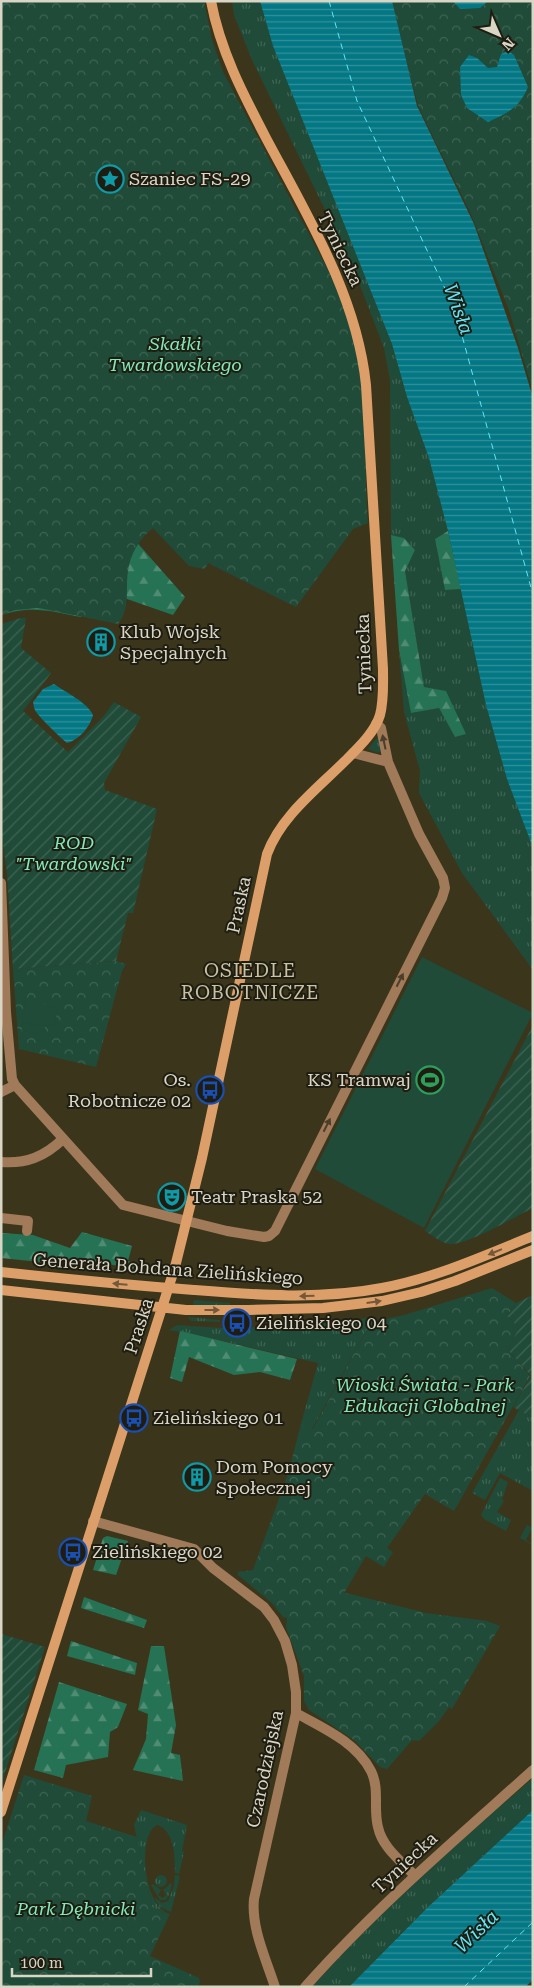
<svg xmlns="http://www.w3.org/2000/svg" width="534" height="1988" viewBox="0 0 534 1988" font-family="'Roboto Serif',serif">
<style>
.grass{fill:url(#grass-tufts)}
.forest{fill:url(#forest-firs)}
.park{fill:url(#park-crowns)}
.garden{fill:url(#garden-furrows)}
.pitch{fill:#1f4b38}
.water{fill:url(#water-rules)}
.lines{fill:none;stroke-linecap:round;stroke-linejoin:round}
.ferry{stroke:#61e7fb;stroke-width:1;stroke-dasharray:6 5;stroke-linecap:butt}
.street{stroke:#a07a59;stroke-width:10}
.secondary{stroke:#dd9f6a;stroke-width:10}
.oneway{fill:#4c3e2a}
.oneway2{fill:#745839}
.labels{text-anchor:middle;stroke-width:4;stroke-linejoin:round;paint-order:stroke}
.poi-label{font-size:18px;fill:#d9d6c6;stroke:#1f1d11;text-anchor:start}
.street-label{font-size:18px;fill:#d9d6c6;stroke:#1f1d11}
.park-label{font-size:18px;font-style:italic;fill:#81eabc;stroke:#1f1d11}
.water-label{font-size:19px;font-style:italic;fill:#61e7fb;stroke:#1f1d11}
.neighbourhood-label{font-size:19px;letter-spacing:1px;fill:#c8c2a3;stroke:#1f1d11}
</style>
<defs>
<pattern id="grass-tufts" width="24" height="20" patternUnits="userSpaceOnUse" patternTransform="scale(1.25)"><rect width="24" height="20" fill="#1f4b38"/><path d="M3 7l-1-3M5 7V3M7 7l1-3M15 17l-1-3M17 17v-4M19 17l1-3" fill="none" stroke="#3f6453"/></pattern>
<pattern id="forest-firs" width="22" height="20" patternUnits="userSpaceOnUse" patternTransform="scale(1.25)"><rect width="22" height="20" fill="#267254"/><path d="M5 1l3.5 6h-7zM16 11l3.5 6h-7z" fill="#4f8c73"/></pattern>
<pattern id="park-crowns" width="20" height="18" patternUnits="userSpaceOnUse" patternTransform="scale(1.25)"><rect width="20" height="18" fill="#1f4b38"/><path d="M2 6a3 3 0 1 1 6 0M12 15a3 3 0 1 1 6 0" fill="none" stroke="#3f6453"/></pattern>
<pattern id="garden-furrows" width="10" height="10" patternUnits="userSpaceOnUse" patternTransform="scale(1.25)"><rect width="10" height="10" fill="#1f4b38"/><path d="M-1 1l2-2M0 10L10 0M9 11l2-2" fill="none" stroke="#3f6453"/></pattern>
<pattern id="water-rules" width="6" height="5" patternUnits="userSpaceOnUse" patternTransform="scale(1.25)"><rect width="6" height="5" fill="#037784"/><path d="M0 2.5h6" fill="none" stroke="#339099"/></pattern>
</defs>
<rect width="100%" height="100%" fill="#3b361b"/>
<!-- grass -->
<path class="grass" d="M232,1H260L273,46L392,344L407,397L429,458L448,531L435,539L445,590L461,589L486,705L507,779L533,848V970L462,873L419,793L420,771L404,712L399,650L411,713L439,708L455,737L466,733L424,687L405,571L415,550L404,538L391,535L390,380L384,348L353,267L252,60L234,15Z
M377,738L379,739L381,750L378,753L368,749Z
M194,1300L230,1303V1305H193Z
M188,1317L220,1320V1322L191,1321Z
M371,1317V1322L312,1429L301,1424L318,1363L193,1334L169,1330L177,1325C195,1326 251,1332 264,1324L325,1322L355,1320Z
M519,1410L533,1418V1491L500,1473L485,1500L472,1493Z
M500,1478L508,1482L502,1499L504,1501L497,1512L511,1520L506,1531L484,1519L481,1515Z
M527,1525L532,1528L526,1540L533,1545L520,1538Z
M533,1778V1810L427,1908L349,1987H312C380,1911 456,1845 533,1778Z
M141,1810L187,1825L182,1851L184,1852L179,1874L175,1873C175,1858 175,1832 158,1825C137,1831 142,1907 170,1914L169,1916L152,1907L134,1825Z
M155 1881a6 6 0 1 1 12 0a6 6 0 1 1-12 0Z
M175,1875L180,1876L171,1912L160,1907L154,1897L162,1903L168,1901L174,1886Z
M170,1883L172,1884C171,1890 169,1895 166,1900H160L151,1885L153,1884L161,1890L158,1895L163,1898L166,1895L163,1890L166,1888Z"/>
<!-- forest -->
<path class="forest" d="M1,489L133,538L185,597L173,615L127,599L94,597L81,617C51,611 31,605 1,615Z
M448,531L461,589L445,590L435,539Z
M391,535L404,538L415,550L405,571L424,687L446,691L466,734L455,737L439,708L411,713L399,650Z
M82,1232L132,1246L128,1261L142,1266V1270L79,1259L50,1263L1,1258V1233L33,1235L70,1248Z
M180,1331L193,1334L297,1359L290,1380L260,1372L234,1375L189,1357L182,1382L170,1378Z
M107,1536L128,1541L116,1575L93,1570L103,1538Z
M84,1597L147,1620L144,1628L81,1608Z
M71,1641L137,1663L135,1675L67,1656Z
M151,1646H164L176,1725L171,1753L180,1755L183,1781L133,1770L146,1739L148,1714L138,1710Z
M59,1682L127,1704L118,1727L110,1732L108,1757L66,1765L63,1778L34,1770Z"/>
<!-- park -->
<path class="park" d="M1,1H204L212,40L223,72L331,276C346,310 357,345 362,382C368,428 364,476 368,523L353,529L296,607L208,563L205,569L189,566L153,528C140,538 130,554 128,571C125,589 131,608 118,624L39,608L15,610L1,615Z
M389,1H533V392L509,310L471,214L419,108Z
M116,961L126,964L122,971L96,1067L19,1049L13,969Z
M492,1288L516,1303L507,1316L519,1327L508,1350L530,1376L454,1511L425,1494L387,1548L393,1552L384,1567L366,1556L344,1593L302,1582L426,1613L487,1621L500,1626L452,1709L449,1707L439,1721L419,1741L412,1740L387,1769L380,1767L354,1740L309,1710L304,1701V1676L286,1627L287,1618L283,1617L272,1603L238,1575V1572L253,1570L288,1474L301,1424L313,1429L371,1322L404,1315Z
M24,1775L92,1796L86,1821L137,1837L152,1907L169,1916L150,1956L199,1978L200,1982L198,1987H1V1847Z"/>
<!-- garden -->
<path class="garden" d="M21,618H26L21,648L51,673L23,711L68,752L103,717L114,702L141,717L104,783L105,790L157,809L133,913H128L116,961L13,969L7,873L1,829V624Z
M533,1025V1208C516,1216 466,1246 449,1244C441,1243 432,1235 425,1231Z
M531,1296L533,1297V1418L513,1407L531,1376L508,1350L519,1327L507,1316L516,1303Z
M1,1634L45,1647L1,1785Z"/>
<!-- pitch -->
<path class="pitch" d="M422,957L533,1013L424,1228L315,1169Z
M25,1001L58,1007L54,1027L22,1022Z
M23,1023L45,1027L44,1034L22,1031Z"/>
<!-- water -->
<path class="water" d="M260,1H392L417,106L474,224L518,348L533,398V848L507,779L486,705L448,531L429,458L407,397L392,344L273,46Z
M453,1H488L480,8L460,9Z
M508,51L514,55L528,87C519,108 508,113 488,122L467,108L461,95L460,67L469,55L477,58L488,68L497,67L501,54Z
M54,684C65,692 87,702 93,715C90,727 79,740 67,743C63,740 40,718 37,713C34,710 34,706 33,702L43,689Z
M533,1810V1980L525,1987H349L427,1908Z"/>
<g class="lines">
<!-- ferry -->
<path class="ferry" d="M329,1L357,101L455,310L533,595
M464,1987L533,1922"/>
<!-- street -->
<path class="street" d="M353,753L388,762
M1,883L6,1012L12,1079L15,1085L123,1205L227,1231L264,1237L269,1236L275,1231L442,898L445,888L443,878L419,834L388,762L381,728L376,724
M1,1092L15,1085
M1,1162C26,1164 44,1157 63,1139
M1,1218L28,1221L27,1231
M93,1521L194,1549L213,1568L264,1607L274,1620L285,1641L292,1665L296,1692V1713L254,1899C251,1928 266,1959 275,1987
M296,1713C323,1728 356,1742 371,1771C380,1789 373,1809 378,1827C382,1847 401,1861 414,1875
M305,1987C375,1908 455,1840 533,1770"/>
<!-- secondary -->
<path class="secondary" d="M1,1272C65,1279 130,1285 194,1290C257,1295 319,1300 382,1288C435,1278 484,1256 533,1236
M1,1290L186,1310H248L323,1308L382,1301L421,1292L455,1281L533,1250
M1,1812L175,1267L202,1158L267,854C281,816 317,789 345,761C358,748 375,732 380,715C384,700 383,684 383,669L366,385C357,296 307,215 266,138C243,94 220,50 211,1"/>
</g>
<!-- one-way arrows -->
<defs><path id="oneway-solid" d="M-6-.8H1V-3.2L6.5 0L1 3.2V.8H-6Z" transform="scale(1.25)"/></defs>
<g class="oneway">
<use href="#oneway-solid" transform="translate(384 742) rotate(-102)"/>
<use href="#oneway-solid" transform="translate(400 980) rotate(-63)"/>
<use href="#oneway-solid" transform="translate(327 1125) rotate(-63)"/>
</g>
<g class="oneway2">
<use href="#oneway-solid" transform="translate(495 1252) rotate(158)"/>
<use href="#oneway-solid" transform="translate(120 1284) rotate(-175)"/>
<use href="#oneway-solid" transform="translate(307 1296) rotate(178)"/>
<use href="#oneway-solid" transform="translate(374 1302) rotate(-8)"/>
<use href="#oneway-solid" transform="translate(212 1310)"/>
</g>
<!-- icons -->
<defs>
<g id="sight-ring" transform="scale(1.4375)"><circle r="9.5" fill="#1f1d11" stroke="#0f9aa8" stroke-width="1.5"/><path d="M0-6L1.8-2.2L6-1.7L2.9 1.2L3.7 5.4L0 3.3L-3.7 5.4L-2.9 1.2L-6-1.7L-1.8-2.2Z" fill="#0f9aa8"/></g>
<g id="building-ring" transform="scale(1.4375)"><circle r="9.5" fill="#1f1d11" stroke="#0f9aa8" stroke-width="1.5"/><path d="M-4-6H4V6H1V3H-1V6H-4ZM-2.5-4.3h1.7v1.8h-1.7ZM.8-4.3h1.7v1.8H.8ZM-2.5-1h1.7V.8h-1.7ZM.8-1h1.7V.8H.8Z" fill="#0f9aa8"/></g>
<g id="stadium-ring" transform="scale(1.4375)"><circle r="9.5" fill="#1f1d11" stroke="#2e9e5b" stroke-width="1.5"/><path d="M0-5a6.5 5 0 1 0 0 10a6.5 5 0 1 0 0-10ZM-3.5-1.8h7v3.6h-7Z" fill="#2e9e5b"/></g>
<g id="bus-ring" transform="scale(1.4375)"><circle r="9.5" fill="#1f1d11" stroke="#1a4fb4" stroke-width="1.5"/><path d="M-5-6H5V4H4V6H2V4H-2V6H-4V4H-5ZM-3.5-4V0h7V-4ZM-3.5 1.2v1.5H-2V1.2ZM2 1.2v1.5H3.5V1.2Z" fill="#1a4fb4"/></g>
<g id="theatre-ring" transform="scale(1.4375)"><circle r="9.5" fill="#1f1d11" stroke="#0f9aa8" stroke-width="1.5"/><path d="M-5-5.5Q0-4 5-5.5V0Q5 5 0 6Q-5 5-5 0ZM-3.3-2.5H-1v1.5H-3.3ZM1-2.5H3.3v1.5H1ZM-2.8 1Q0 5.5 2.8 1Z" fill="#0f9aa8"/></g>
</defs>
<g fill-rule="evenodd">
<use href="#sight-ring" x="110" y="179"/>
<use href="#building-ring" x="101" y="642"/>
<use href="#stadium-ring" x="430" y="1080"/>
<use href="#bus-ring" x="210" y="1090"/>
<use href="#theatre-ring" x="172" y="1197"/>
<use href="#bus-ring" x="237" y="1323"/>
<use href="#bus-ring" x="134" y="1418"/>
<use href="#building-ring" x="197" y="1477"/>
<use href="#bus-ring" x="73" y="1552"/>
</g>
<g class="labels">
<!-- poi labels -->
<g class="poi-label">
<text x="129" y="185">Szaniec FS-29</text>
<text x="120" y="638">Klub Wojsk<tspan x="120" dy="21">Specjalnych</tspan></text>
<text x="191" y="1086" text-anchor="end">Os.<tspan x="191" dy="21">Robotnicze 02</tspan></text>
<text x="411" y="1086" text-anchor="end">KS Tramwaj</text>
<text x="191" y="1203">Teatr Praska 52</text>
<text x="256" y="1329">Zielińskiego 04</text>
<text x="153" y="1424">Zielińskiego 01</text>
<text x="216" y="1473">Dom Pomocy<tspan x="216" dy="21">Społecznej</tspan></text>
<text x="92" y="1558">Zielińskiego 02</text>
</g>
<!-- street labels -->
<g class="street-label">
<text transform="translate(340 249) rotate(64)" y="6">Tyniecka</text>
<text transform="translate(364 654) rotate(-92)" y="6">Tyniecka</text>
<text transform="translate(239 905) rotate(-78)" y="6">Praska</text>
<text transform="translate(168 1269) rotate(4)" y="6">Generała Bohdana Zielińskiego</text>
<text transform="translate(139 1326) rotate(-72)" y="6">Praska</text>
<text transform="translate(265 1769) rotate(-78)" y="6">Czarodziejska</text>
<text transform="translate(405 1863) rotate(-43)" y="6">Tyniecka</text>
</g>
<!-- park labels -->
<g class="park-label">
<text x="175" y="350">Skałki<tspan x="175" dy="21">Twardowskiego</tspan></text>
<text x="74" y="849">ROD<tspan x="74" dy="21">"Twardowski"</tspan></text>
<text x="425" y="1391">Wioski Świata - Park<tspan x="425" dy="21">Edukacji Globalnej</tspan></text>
<text x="76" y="1915">Park Dębnicki</text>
</g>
<!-- water labels -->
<g class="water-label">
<text transform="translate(459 309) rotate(70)" y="7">Wisła</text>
<text transform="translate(476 1931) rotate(-44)" y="7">Wisła</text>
</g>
<!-- neighbourhood labels -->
<g class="neighbourhood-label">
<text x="250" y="977">OSIEDLE<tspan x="250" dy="22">ROBOTNICZE</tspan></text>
</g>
</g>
<!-- border -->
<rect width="534" height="1988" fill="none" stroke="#d9d6c6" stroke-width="5"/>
<!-- north arrow -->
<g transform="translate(499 35) rotate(135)" stroke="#1f1d11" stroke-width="4" paint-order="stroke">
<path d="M0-4L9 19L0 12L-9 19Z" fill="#d9d6c6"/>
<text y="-8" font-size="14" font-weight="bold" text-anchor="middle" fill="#d9d6c6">N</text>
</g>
<!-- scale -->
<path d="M12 1968v8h139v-8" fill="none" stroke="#d9d6c6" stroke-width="2.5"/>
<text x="20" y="1968" font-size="15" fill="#d9d6c6" stroke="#1f1d11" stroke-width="4" paint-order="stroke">100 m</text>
</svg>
